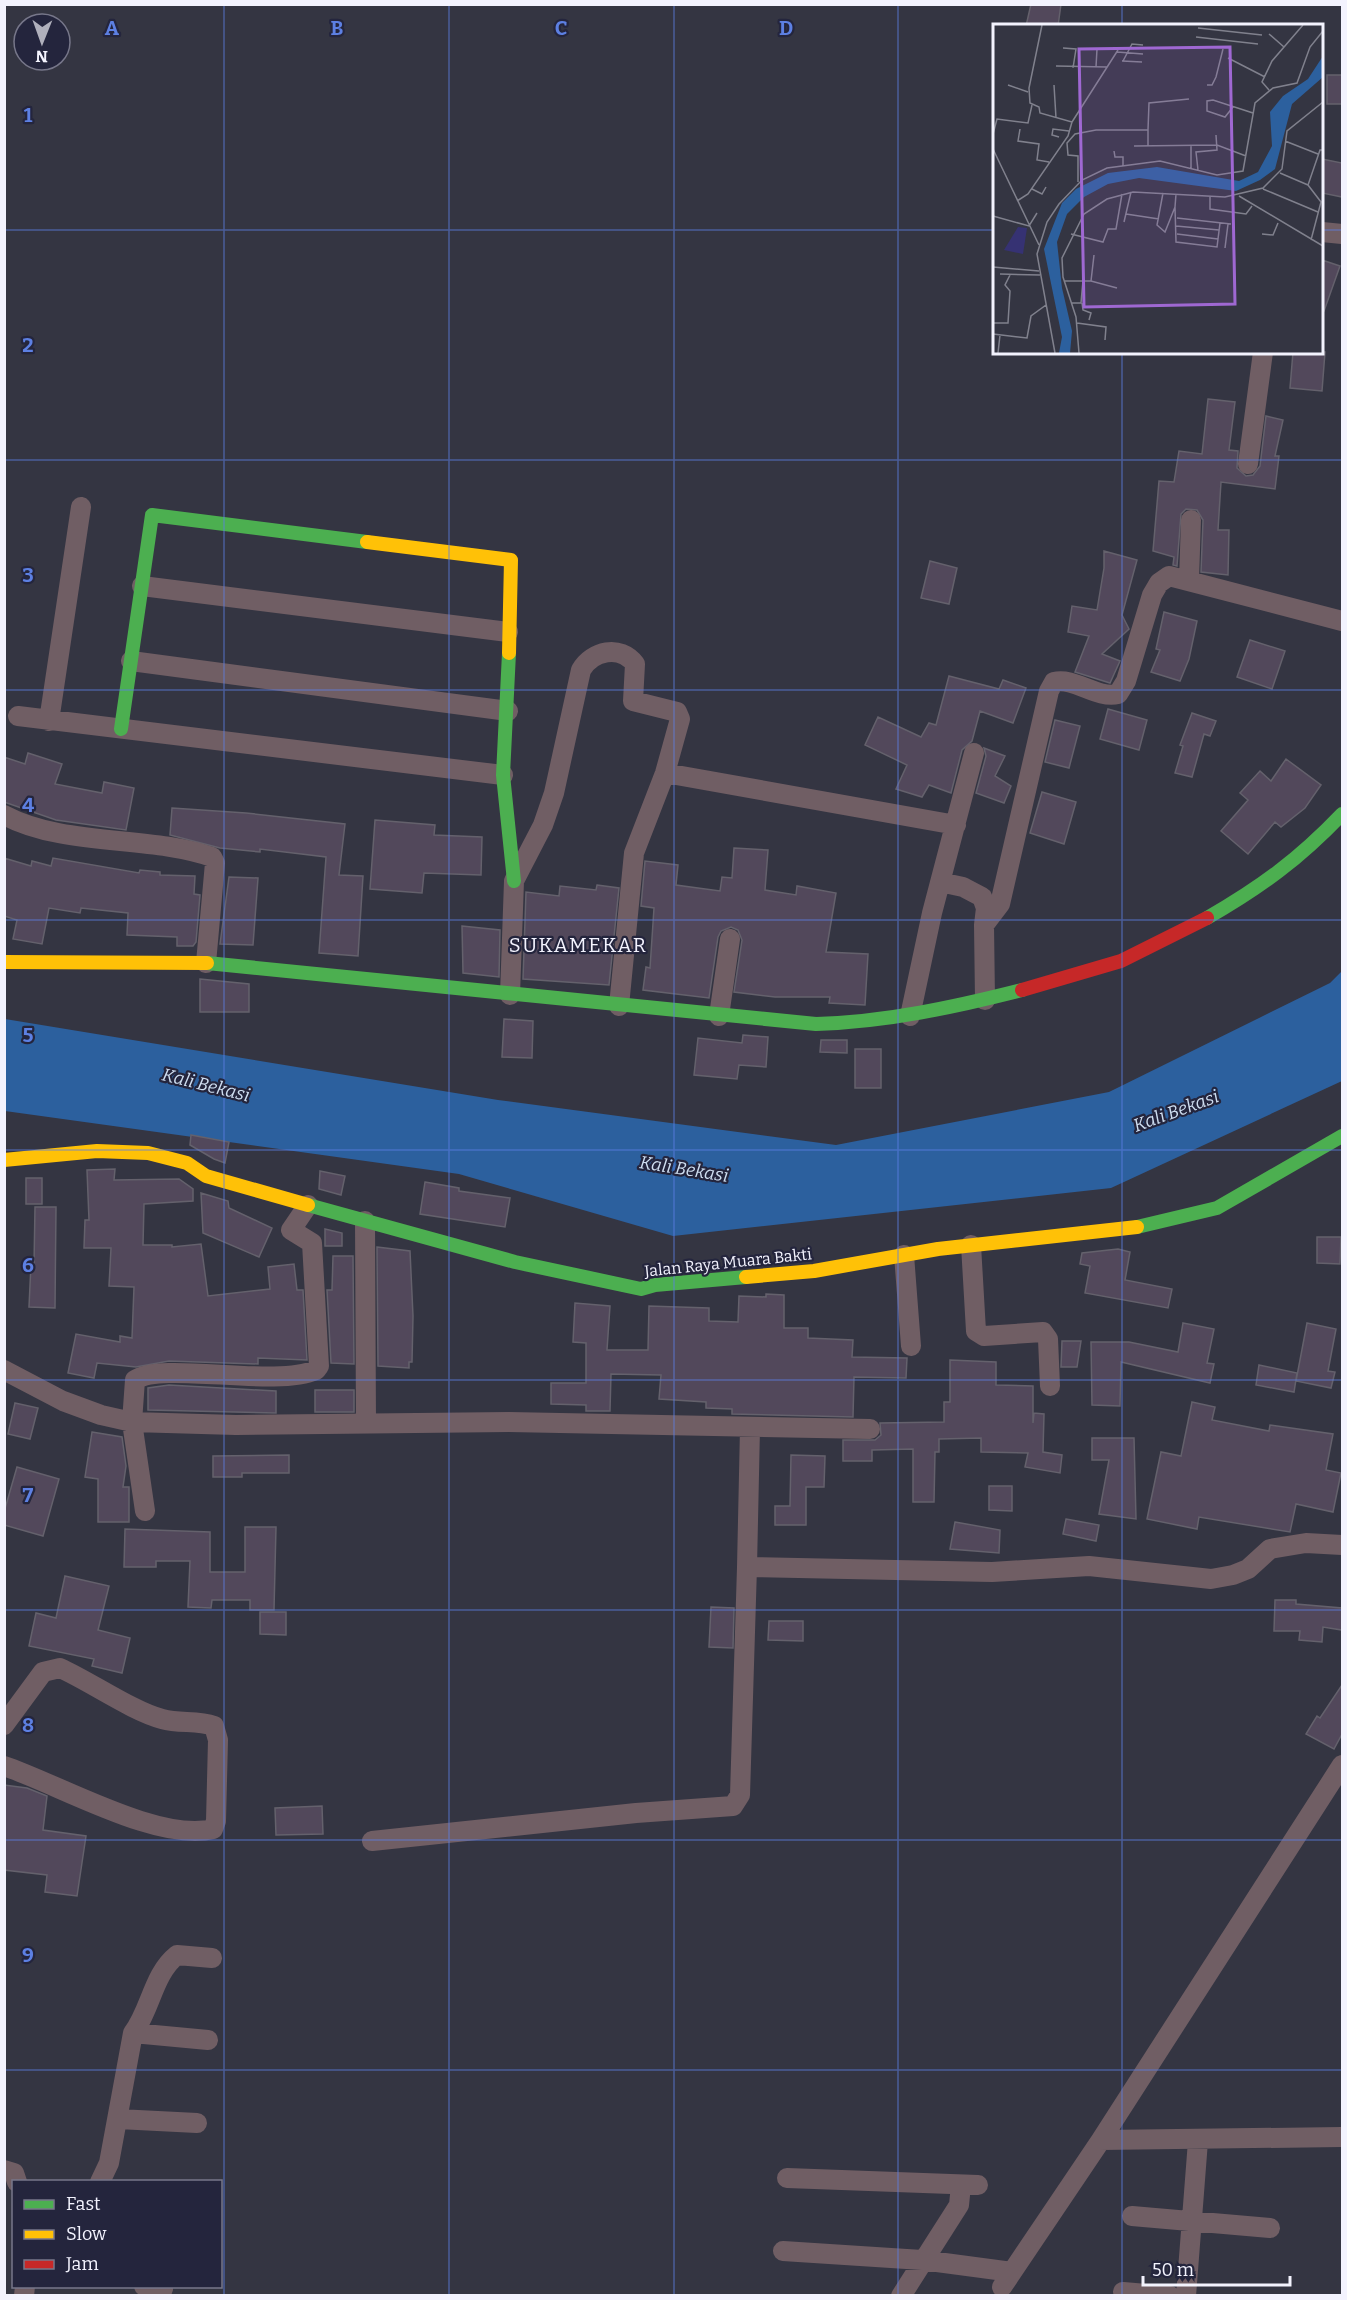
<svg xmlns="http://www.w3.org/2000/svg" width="1347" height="2300" viewBox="0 0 1347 2300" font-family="Bitter,serif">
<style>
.water{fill:#2c609e}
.building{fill:#52485b;stroke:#64616c;stroke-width:1.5}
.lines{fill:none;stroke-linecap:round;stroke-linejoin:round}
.street{stroke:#705e64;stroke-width:20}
.fast{stroke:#4caf50;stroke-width:14}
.slow{stroke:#ffc107;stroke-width:14}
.jam{stroke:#c62828;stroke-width:14}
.grid{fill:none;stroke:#5d80e3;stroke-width:1.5;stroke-opacity:0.55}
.labels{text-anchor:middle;stroke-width:4.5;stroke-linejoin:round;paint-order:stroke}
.street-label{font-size:16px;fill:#f3f3fe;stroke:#24253d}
.water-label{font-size:18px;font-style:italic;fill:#cfdef1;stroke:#24253d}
.quarter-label{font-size:20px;letter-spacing:1.5px;fill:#f3f3fe;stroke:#24253d}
.inset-road{fill:none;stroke:#80818d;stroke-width:1.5}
.view{fill:#9f68d2;fill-opacity:0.15;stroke:#9f68d2;stroke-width:3}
.inset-edge{fill:none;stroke:#f3f3fe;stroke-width:3}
.grid-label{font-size:20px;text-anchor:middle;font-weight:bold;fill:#5d80e3;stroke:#24253d;stroke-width:4.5;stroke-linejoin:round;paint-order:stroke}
</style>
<rect width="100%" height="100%" fill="#343542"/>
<!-- water -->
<path class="water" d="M1342,971V1081L1111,1188L673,1236L459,1174L5,1111V1019L498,1100L836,1145L1109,1092L1330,983Z"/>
<!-- building -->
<path class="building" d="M1031,4H1061L1058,26H1026Z
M1327,75H1342V104H1327Z
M1322,159L1342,163V197L1322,193Z
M1322,260L1340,266L1324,311H1322Z
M1293,352H1325L1322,391L1290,388Z
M1208,399L1235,402L1229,450L1238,451L1237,468L1246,476L1253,475L1260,466L1266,416L1283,420L1275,456H1279L1275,489L1221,482L1218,530H1229L1228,575L1201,572L1203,520L1197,510L1186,509L1181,514L1177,566L1173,565L1174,557L1153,551L1159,481L1174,482L1179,451L1202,454Z
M1104,551L1137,560L1122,615L1129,629L1102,654L1120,661L1110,683L1075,672L1089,636L1068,632L1072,606L1097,610L1104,568Z
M930,561L957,568L949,604L921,598Z
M1164,612L1197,621L1189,659L1180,681L1151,672L1160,650L1156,649Z
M1250,640L1285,651L1272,689L1237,677Z
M949,676L999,689L1003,680L1026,688L1013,723L980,711L972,741L962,750L951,793L929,785L922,797L896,789L907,765L865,745L878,717L921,737L929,723L936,725Z
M1108,709L1147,720L1139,750L1100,739Z
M1192,713L1216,721L1210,736L1204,734L1192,777L1175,773L1183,746L1180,745Z
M1055,720L1080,726L1069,768L1045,762Z
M984,748L1005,756L995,776L1011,786L1004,803L976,793L986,756Z
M28,753L62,764L55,784L102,793L104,782L134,788L126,830L56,820L4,802V757L25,764Z
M1286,759L1321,785L1305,808L1281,827L1275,822L1248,854L1221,831L1248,800L1240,793L1260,771L1271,781Z
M1042,792L1076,802L1064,844L1030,833Z
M172,808L246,813L345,824L339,875L363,876L358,956L319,953L326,857L260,849V852L220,848L170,835Z
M375,820L435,825L434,835L482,837L481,875L424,873L422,893L370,889Z
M734,848L768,850L765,890L796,895L797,886L836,893L826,952L868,954L865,1005L829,1003L830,997H775L734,992L742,940L738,930L731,927L721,931L718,937L709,998L643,990L646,967L650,968L654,908L641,906L645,861L678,865L676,885L720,891L722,877L732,878Z
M4,858L31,866L32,861L51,866L53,858L139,873L140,870L160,872V875L195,876L194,894L200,895L196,942L193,946H177V937L127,935L128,913L81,908L80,913L49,908L42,944L13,939L17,920L4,916Z
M229,877L258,878L253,945L220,944Z
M597,885L619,888L609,985L523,979L526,892L559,896L560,886L596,890Z
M462,926L500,930L499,977L463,973Z
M200,979L249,984V1012H200Z
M504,1019L533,1021L532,1058L502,1057Z
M743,1035L768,1037L766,1067L739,1065L737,1079L694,1075L698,1038L742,1043Z
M821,1040H847V1053L820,1052Z
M855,1049H881V1088H855Z
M191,1135L229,1142L225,1163L214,1159L190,1145Z
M115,1169L114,1180L179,1179L193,1189V1201L144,1204L143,1245H172V1247L201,1244L208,1296L270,1289L268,1267L294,1264L297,1290H303L307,1360L258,1358V1364L169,1361L136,1367L97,1363L94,1378L68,1373L76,1334L120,1342V1336L132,1338L134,1287L109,1286L111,1248H84L85,1220H89L87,1170Z
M320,1171L345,1176L341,1195L319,1189Z
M26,1178H42V1204H26Z
M425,1182L459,1188V1191L510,1198L505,1227L420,1214Z
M201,1193L228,1201L229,1208L272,1228L259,1257L203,1233Z
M35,1207H56L55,1308L29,1307L31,1264L34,1265Z
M325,1229L342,1233V1246H325Z
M1317,1237H1341L1340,1264L1317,1263Z
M377,1247L410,1251L413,1316L412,1362H409V1368L378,1366Z
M1118,1249L1130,1252L1125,1280L1172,1289L1168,1308L1085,1293L1090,1266L1080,1264L1082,1253Z
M333,1256H353L354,1364L331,1363L327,1290H332Z
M766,1294L784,1295V1328H808V1338L853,1340L852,1357L907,1358L906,1378L854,1377L853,1417L732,1414V1409L706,1408V1402L659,1399L661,1375L611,1374L610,1411H586V1405L551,1404V1383H586V1343L573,1342L575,1303L610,1306L607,1350H648L649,1306L709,1308V1321L738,1322L739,1296L766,1297Z
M1183,1323L1214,1329L1207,1363L1214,1364L1210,1383L1121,1362L1120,1406L1092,1405L1091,1342H1129L1178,1352Z
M1307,1323L1336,1329L1328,1371L1335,1372L1331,1388L1296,1381Z
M1062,1341H1081L1077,1367H1061Z
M950,1360L996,1362V1385L1033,1386V1423L1034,1413L1044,1414L1043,1452L1062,1455L1060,1473L1025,1467L1028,1453L981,1452V1438L939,1439V1452H935L934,1502H913V1449L872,1450V1461H843V1440H875L881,1435L880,1423L944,1422V1402H950Z
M1259,1365L1297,1373L1294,1392L1256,1385Z
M169,1385L276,1391V1413L148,1410V1388Z
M315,1390H354V1412H315Z
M1192,1402L1215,1407L1212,1420L1269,1431L1270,1425L1333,1434L1326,1470L1341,1473L1333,1512L1296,1504L1290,1532L1199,1517L1197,1529L1147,1519L1161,1452L1181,1456Z
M15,1403L38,1408L30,1439L8,1434Z
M92,1432L122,1437L126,1466L123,1487H129V1522H98V1479L85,1477Z
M1092,1438H1134L1136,1519L1099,1514L1109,1460H1092Z
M289,1455V1473H242V1477H213V1456Z
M791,1455L825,1456L824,1487H806V1525H775V1506H790Z
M17,1467L59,1479L43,1536L4,1525V1512Z
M989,1486H1012V1511L989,1510Z
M1066,1519L1099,1525L1096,1541L1063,1534Z
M955,1522L1000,1530L999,1553L950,1549Z
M245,1527H276L274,1610H250V1600H212L211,1608L188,1607L190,1561H156V1567H124L125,1529L210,1532V1572H245Z
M65,1576L109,1586L98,1630L130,1638L122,1673L92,1666L94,1659L29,1646L36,1613L56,1618Z
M1275,1600H1296V1604L1342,1608V1630L1323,1627L1322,1642L1299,1640L1300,1631H1274Z
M711,1607L734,1608L733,1648L709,1647Z
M260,1612H286V1635L260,1634Z
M769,1621H803V1641L768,1640Z
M1342,1685V1734L1334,1749L1306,1734L1317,1716L1320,1718Z
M4,1785L27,1788L47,1796L43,1830L86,1836L77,1896L45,1892L47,1875L4,1870Z
M322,1806L323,1834L276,1835L275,1808Z"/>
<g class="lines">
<!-- street -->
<path class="street" d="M1322,232L1342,234
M1248,464L1263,352
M1189,580L1191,520
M142,586L508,632
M131,661L508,711
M18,716L503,775
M49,721L81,507
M665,773L956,825
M4,815C64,847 149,835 212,857L215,863L206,963
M940,882L963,887L982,897L986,908L984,925
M510,995L514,881L543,825L554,793L581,670C592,651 620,644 635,664L633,701L677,712L680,719L665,773L634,853L619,1006
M985,1000L984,925L1000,904L1049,691L1054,682C1075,677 1096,699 1118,694L1126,681L1152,595L1159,583L1169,576L1342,621
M719,1016L730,939
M910,1016L932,913L974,753
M365,1221L366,1423
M971,1245L976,1331L984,1336L1043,1332L1048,1339L1050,1386
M904,1255L911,1346
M4,1370L63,1401L101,1415L132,1422L236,1425L509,1422L870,1429
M750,1428L747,1567L992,1572L1089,1566L1211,1579L1233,1575L1248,1569L1270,1549L1306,1543L1342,1545
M145,1511L132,1422L135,1380C162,1361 274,1388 316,1370L319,1366L312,1243L291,1230L308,1205
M4,1725L43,1672L60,1668C91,1682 132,1711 162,1719C180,1724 197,1720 214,1726L218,1740L216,1821L213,1829C159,1843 58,1784 4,1766
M372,1841L636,1813L733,1806L740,1795L747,1567
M133,2033L208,2040
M118,2119L197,2123
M1101,2140L1342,2137
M4,2170L14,2173L17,2182
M787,2178L978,2185
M100,2182L109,2163L133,2033C151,2009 153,1974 177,1955L212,1958
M1132,2216L1270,2228
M783,2251L922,2260L1012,2272
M144,2286L163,2289
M1002,2287L1101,2140L1342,1765
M1123,2292L1170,2296
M24,2296L25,2286
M901,2296L959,2205L961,2185
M1186,2296L1198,2141"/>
<!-- fast -->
<path class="fast" d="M509,653L503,775L514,881
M121,729L152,515L367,542
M1207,918C1261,887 1299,859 1342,814
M207,963L816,1024C886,1022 955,1007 1022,990
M308,1205L515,1262L641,1289L655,1285L746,1277
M1137,1227L1217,1208L1342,1136"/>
<!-- slow -->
<path class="slow" d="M367,542L511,560L509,653
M4,962L207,963
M4,1160L97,1151L148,1153L187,1163L206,1176L308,1205
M746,1277L814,1271L938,1249L1137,1227"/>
<!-- jam -->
<path class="jam" d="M1022,990L1121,961L1207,918"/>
</g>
<!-- grid -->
<path class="grid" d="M224,4V2296M449,4V2296M674,4V2296M898,4V2296M1122,4V26M4,230H994M1322,230H1342M1122,352V2296M4,460H1342M4,690H1342M4,920H1342M4,1150H1342M4,1380H1342M4,1610H1342M4,1840H1342M4,2070H1342"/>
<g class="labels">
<!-- street labels -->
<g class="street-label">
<text transform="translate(728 1262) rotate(-6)" y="6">Jalan Raya Muara Bakti</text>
</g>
<!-- water labels -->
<g class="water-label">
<text transform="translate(206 1085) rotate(14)" y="6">Kali Bekasi</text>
<text transform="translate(1176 1111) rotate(-20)" y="6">Kali Bekasi</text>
<text transform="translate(684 1169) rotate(9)" y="6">Kali Bekasi</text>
</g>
<!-- quarter labels -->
<g class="quarter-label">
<text x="578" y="952">SUKAMEKAR</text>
</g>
</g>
<!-- overview -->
<g transform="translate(993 24)">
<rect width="330" height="330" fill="#343542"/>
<path d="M25,203L34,204L30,230L11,226Z" fill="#363273"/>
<path d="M330,32V53L299,80L282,145L267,156L243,167L146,154L115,160L91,173L74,190L64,218L69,264L79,307L77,329H66L69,313L51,225L69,179L83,165L115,149L164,143L246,157L265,148L279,122L277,88L290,72L315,55Z" fill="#2c609e"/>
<path class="inset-road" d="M205,4L269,11M276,10L291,23M203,13L265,20M70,24L83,25L80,44M124,28L150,30M235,34L272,53M129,37L149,38M130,37L139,20L150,21M63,42L114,43M103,43L104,25M15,61L35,68M61,61L63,94M214,61H219L223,53L230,25M276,66L269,58L279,37L310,1M240,83L232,93L214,87V77L220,76L260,89M79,98L125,26M27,105L25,117L46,120L44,136L56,138M155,106L156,79L196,75M0,110L4,95L35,99L39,81M66,113L59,111L60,105L76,107M292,117L325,130M198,121V144M141,122L224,121L253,132M0,125L46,221M121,127L122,133H130V142M205,146L203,128L224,126L223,111M287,149L315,161M85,158V132L75,131L74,119L82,110L103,106H155V122M39,165L49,170L53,163M270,165L325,188M170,169L164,201L172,208L182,183L183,170M246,172L330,222M217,173V185L253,190L259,182M24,177L35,170L75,112L79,98L47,89L46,83L37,79L36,64L49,1M182,183L183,218L224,223L227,199M133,190L166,195M0,192L36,202L44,189M184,194L238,200M131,198L138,168M183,202L226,206M78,210L110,218L115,205H123L129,170M184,210L225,215M269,210L280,211L285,199M318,216L328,178L315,161L327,126H330M232,224L235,200M0,243L46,247M7,250L47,251M71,257H98L124,264M98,257L101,231M79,279H88L90,256M89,279L90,286L98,289L96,296M1,299H15L17,267L12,261L17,251M84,299L113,303L112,316M0,310L34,314L38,292L53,281M5,329L7,311M62,329L44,230L54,198L66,180L89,156L114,144L167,137L224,151L250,147L262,79L280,64L304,59L317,23L330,7M86,329L83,293L70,253L69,234L91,190L114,175L140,168L232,173L270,164L289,145L294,107L330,78"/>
<path class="view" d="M237,23L242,280L91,283L86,25Z"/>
<rect width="330" height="330" class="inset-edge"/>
</g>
<g class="grid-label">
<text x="112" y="35">A</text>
<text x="337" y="35">B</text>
<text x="561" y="35">C</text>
<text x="786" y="35">D</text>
<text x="28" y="122">1</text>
<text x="28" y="352">2</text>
<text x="28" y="582">3</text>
<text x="28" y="812">4</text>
<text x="28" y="1042">5</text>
<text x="28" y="1272">6</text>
<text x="28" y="1502">7</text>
<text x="28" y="1732">8</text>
<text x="28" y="1962">9</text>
</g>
<!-- border -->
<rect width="1347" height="2300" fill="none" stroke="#f3f3fe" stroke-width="12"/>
<!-- legend -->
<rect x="12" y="2180" width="210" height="108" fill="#24253d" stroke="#77778a" stroke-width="1.5"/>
<rect x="24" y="2200" width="30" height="9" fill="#4caf50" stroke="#77778a" stroke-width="1.5"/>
<text x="66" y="2210" font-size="18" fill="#f3f3fe">Fast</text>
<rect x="24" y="2230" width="30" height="9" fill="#ffc107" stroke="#77778a" stroke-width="1.5"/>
<text x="66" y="2240" font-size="18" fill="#f3f3fe">Slow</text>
<rect x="24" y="2260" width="30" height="9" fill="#c62828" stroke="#77778a" stroke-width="1.5"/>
<text x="66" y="2270" font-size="18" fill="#f3f3fe">Jam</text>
<!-- north arrow -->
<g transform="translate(42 42) rotate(181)"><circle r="28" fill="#24253d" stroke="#77778a" stroke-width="1.5"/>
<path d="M0-4.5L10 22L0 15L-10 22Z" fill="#b0b0bc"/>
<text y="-9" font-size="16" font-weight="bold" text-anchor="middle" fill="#f3f3fe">N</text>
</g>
<!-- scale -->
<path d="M1143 2276v9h147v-9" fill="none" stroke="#f3f3fe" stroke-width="3"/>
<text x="1152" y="2276" font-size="18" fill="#f3f3fe" stroke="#24253d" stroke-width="4.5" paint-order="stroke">50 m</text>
</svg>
